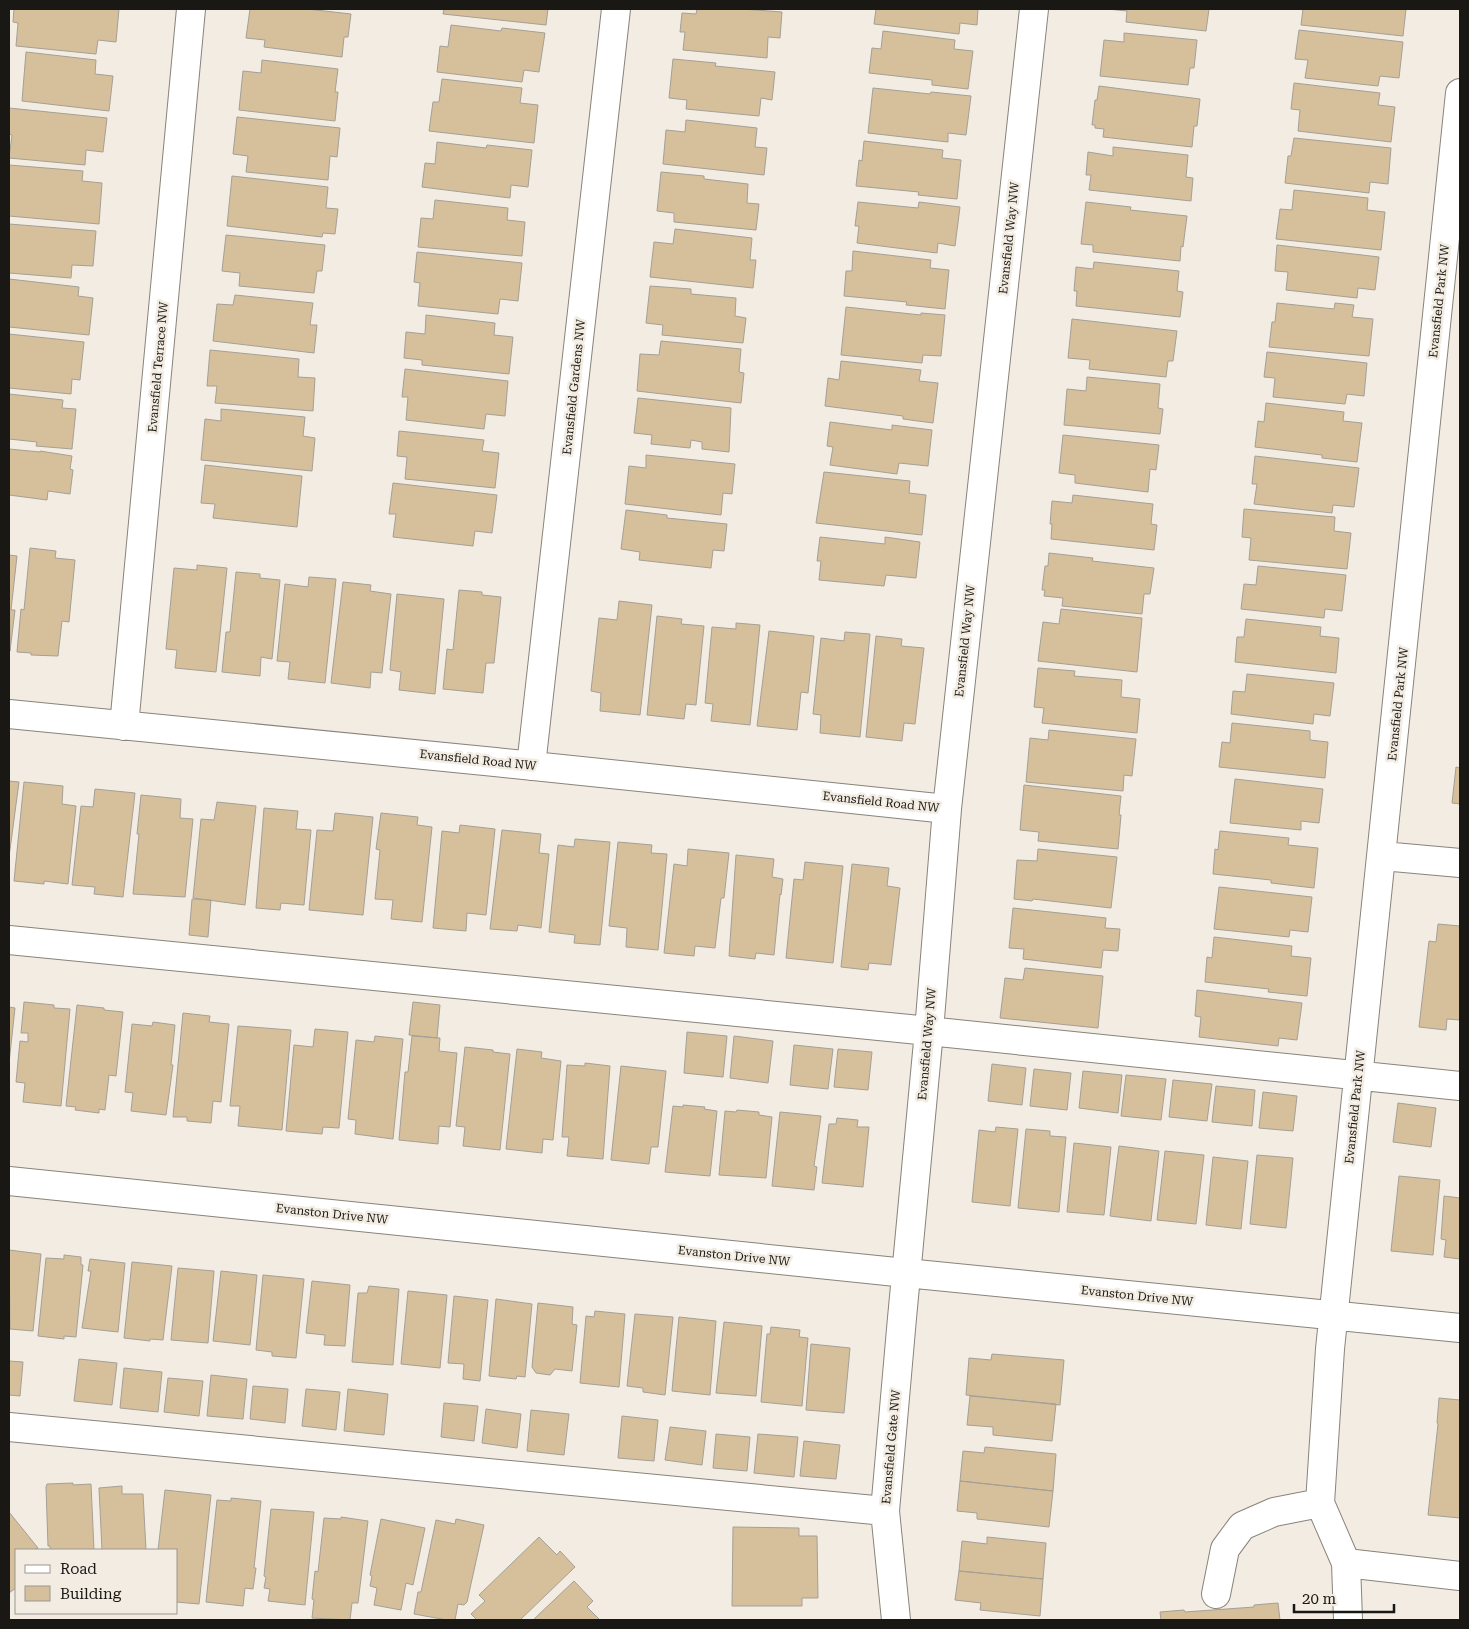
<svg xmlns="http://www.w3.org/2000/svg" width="1469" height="1629" viewBox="0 0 1469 1629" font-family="'Roboto Serif',serif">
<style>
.building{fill:#d6c09c;stroke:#a59f96}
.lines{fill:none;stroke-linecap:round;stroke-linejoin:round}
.minor-casing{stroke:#89837a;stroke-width:30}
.minor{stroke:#fff;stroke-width:28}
.labels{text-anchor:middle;stroke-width:5;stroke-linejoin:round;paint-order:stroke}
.street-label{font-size:12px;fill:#1a1814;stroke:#f2ece2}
</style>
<rect width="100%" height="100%" fill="#f2ece2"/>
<!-- building -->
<path class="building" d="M14,9H119L116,42L98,40L96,54L16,46L18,23L13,22Z
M250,9H307L351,14L348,37H344L342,57L264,47L265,40L246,38Z
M444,9H548L546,25L443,14Z
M697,9H742L782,12L780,38L768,37L767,58L683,50L685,32H680L682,13L696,14Z
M876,9H978L977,25L960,23L959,34L874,24Z
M1107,9H1209L1206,31L1126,22L1127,11Z
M1303,9H1406L1403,36L1301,25Z
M451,25L501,31L502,28L545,33L539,72L524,70L522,82L437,72L440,46L448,47Z
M1299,30L1403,42L1399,78L1380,76L1378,86L1305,78L1308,60L1295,59Z
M883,31L955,40L954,49L973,51L968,89L932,85V80L869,73L872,48L881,49Z
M1124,33L1197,40L1194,68H1190L1188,85L1100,76L1104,40L1124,42Z
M26,52L96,60L95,74L113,76L109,111L22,101Z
M673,59L716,63L715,66L775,72L772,100L761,98L759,116L686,109L687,100L669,98Z
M262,60L338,69L335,92H338L335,121L239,110L243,71L261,73Z
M442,79L522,88L520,103L538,105L534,143L429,131L433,102H439Z
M1294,83L1380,93L1378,105L1395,107L1391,142L1298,131L1300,110L1291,109Z
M1099,86L1200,99L1197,126H1194L1192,147L1103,137L1104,129L1095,128V125H1092L1095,100H1097Z
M873,88L930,94L931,92L971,96L966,135L948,133V142L868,133Z
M9,108L107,118L103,152L86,150L85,165L9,158L12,135L9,134Z
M237,117L340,128L337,157L330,156L328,180L246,172L248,156L233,154Z
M686,120L757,128L755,147L767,148L764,175L663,164L666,130L685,132Z
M1294,138L1391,148L1388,184L1370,182L1369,193L1285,183L1288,156H1291Z
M864,141L943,150L942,158L961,160L957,199L918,195L919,192L856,186L859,160L862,161Z
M437,142L486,148L487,145L532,150L528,187L511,185L510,198L422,187L425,163L435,164Z
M1113,147L1188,155L1186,177L1193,178L1191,201L1089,190L1091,175H1086L1088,152L1113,156Z
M9,165L83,171L82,181L102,183L99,224L9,216Z
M661,172L704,176V179L748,184L747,203L759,204L756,230L674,222V213L657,211Z
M232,176L328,187L326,208L338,209L335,234L323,233L322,237L227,226Z
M1294,190L1368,198L1367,210L1385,212L1381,250L1276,239L1280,209L1292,210Z
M435,200L508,208L507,220L525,222L522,256L418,247L421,218L433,219Z
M858,202L918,208L919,202L960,207L955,246L938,243L937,253L857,243L859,226H855Z
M1086,202L1131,207L1130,210L1187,216L1183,247L1181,246L1180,261L1093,252V245L1081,244Z
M9,224L96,231L93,266L72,265L71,278L9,273Z
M675,229L752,238L750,260H756L753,288L650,277L654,242L673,244Z
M226,235L325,245L322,271H317L314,293L239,286L240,273L222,271Z
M1277,245L1379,257L1375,290L1358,288L1357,298L1286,290L1288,272L1275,271Z
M853,251L931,260L930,268L949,270L945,309L906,305L907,302L844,296L846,271H852Z
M417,252L522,263L518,301L500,299L498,314L418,306L420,283L414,282Z
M1094,262L1179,271L1177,291L1183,292L1180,317L1076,306L1077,291H1074L1076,267L1093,269Z
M9,279L79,287L78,296L93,298L89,335L9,327Z
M650,286L691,289V294L736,298L735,316L746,318L743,343L662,335L663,325L646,323Z
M235,295L313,303L310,325H317L314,353L213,341L217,304L233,305Z
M1277,303L1334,309L1335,303L1354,305L1352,317L1373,319L1369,356L1269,347L1272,322H1275Z
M846,307L921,315V313L945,315L941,356L923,355L922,363L841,355Z
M426,315L495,323L494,335L513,337L509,374L422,365V360L404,358L406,332L425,334Z
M1072,319L1177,331L1173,361H1168L1166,377L1089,369L1090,360L1068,358Z
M9,334L84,342L80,380L72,379L71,394L9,388Z
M661,341L741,349L739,372L744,373L741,403L637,391L640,354L659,355Z
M210,350L299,359L298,377L315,378L313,411L215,403L217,386H207Z
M1267,352L1367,363L1364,396L1347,394L1345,404L1273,397L1275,378L1264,377Z
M841,361L921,370L919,381L938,383L933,423L903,419V416L825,406L828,378L839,380Z
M405,369L508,381L505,416L486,414L484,429L406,420L408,397H402Z
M1087,377L1160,384L1158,408L1163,409L1160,434L1064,425L1067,389L1086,391Z
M9,394L63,400L62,408L76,409L72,449L36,446L37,442L9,439Z
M638,398L731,408L729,452L702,449V442L691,440L690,448L651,444L652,435L634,433Z
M1266,403L1344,412L1343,421L1362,423L1357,462L1322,458V455L1255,447L1258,421L1264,422Z
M221,409L305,417L303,436L315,438L312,471L201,460L205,419L221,421Z
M830,422L892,430V425L932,430L928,466L899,463L897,474L830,465L833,447L827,446Z
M399,431L484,440L482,451L499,453L495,488L405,479L407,457L397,456Z
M1063,435L1159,445L1156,470L1150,469L1148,492L1075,483V475L1059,473Z
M9,449L40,452V451L72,456L70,469L73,470L70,494L48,491L47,500L9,495Z
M646,455L735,464L732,494L723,493L721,515L625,504L629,466L646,468Z
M1255,456L1359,468L1354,507L1333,505L1332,513L1254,504L1257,484H1252Z
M205,465L302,476L297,527L213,518L215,504L201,503Z
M824,472L910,481L909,493L926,495L922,535L816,523Z
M393,483L497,495L492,533L475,531L473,546L393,537L396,514H389Z
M1073,495L1153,504L1151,524L1157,525L1154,550L1051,539L1052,524H1050L1052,501L1072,503Z
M1244,509L1335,517L1334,531L1351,533L1347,569L1249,560L1251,538L1242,537Z
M626,510L667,515V518L727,524L724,551L713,550L711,568L639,560L640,552L621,549Z
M820,537L885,544V537L920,542L916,578L886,575L884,586L819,580L821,561H817Z
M30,548L56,551L55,558L75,560L69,622L62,621L58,656L31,655V653L17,652L21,609L24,610Z
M1049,553L1093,558L1092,561L1154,568L1150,594H1144L1142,614L1062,606L1063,598L1044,596L1045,590H1042L1045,566H1048Z
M9,555L17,556L11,610H15L10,651Z
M197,565L227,568L216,672L175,668L177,650L166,649L174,568L197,570Z
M1258,566L1346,575L1342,611L1325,609L1324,618L1241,609L1244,584L1256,585Z
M236,572L260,574V578L280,580L272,659L261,657L260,676L222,672L226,632H230Z
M309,577L336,579L325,683L288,679L290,662L277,661L285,584L308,587Z
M343,582L371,585L370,591L391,594L382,673L371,672L370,688L331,683Z
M459,590L482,592V595L501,597L494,663H486L483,693L443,689L447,649L453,650Z
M397,594L444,599L435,694L399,690L401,672L390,670Z
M619,601L652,605L640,715L600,711L601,693L591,691L599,618L617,620Z
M1061,609L1142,618L1137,672L1038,661L1043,622L1059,624Z
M657,616L682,619L681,624L704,626L696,705L686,704L684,719L647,715Z
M1246,619L1321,627L1320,636L1339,638L1336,673L1235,662L1237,637H1244Z
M736,623L760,625L750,725L711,721L713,704L705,703L712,627L736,629Z
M769,631L814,636L808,693L801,692L797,730L757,726Z
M845,632L870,634L860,737L820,733L821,715L813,714L821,638L844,641Z
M876,636L902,639L901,646L924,648L915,724L904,723L902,741L866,737Z
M1038,668L1075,671L1074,676L1122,680L1121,697L1140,699L1137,733L1042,723L1044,708L1034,707Z
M1247,674L1334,683L1330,716L1314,714L1313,724L1231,714L1233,691L1245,692Z
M1232,723L1310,731V740L1328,742L1325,778L1219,767L1222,742L1230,743Z
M1049,730L1136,739L1132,776L1124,775L1123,791L1026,782L1030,738L1048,740Z
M1456,767L1460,768V804L1452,803Z
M1235,779L1323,789L1319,823L1301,821V830L1230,823Z
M9,781L19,782L9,857Z
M24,782L63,786L62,804L76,806L68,884L44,881V884L14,881Z
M1024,785L1121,796L1119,815H1121L1118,849L1038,841L1039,832L1020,830Z
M95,789L135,793L123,897L94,894L95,887L72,885L81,806L93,807Z
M141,795L181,799L180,818L193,819L185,897L133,894L139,834H137Z
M217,802L256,806L245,905L193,898L201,819L214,820Z
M264,808L298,811L296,829L311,830L304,905L281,903L280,910L256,908Z
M335,813L373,817L363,915L309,910L317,830L333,831Z
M381,813L418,817L417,825L432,827L422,922L391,919L393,900L375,899L380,850L376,849Z
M460,825L495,829L486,915L467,913L466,931L433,928L442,831L459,833Z
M502,830L541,834L539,853L549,854L541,928L518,925L517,931L490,929Z
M1220,831L1289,838L1288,845L1318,848L1314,888L1271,883V880L1213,874L1215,849L1218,850Z
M575,839L610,842L600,945L574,943L575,935L549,932L558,845L574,847Z
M618,842L652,845L651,853L667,854L658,950L626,947L627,928L609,926Z
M688,849L729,853L724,898H721L715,948L695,946L694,956L664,953L674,864L687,866Z
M1038,849L1117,857L1111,908L1033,899L1032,901L1014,899L1017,860L1037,861Z
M736,855L774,859L772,877L783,879L781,895L780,894L774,955L756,953L755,959L729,956Z
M805,862L843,866L833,963L786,958L794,879L803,880Z
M852,864L889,868L887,886L900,888L891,965L869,963L868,970L841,967Z
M1219,887L1312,897L1308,932L1290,930L1289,937L1214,929Z
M192,899L211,900L208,937L189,935Z
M1013,908L1106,918L1105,928L1120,929L1118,951L1103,950L1101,968L1023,959L1024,949L1009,948Z
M1438,924L1460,926V1020L1447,1019L1446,1030L1419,1027L1429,941L1436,942Z
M1214,937L1292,946L1291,956L1311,958L1307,996L1268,992L1269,989L1205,982L1207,957L1212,958Z
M1025,968L1103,976L1098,1028L1000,1018L1005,978L1023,980Z
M1197,990L1302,1003L1297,1040L1279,1038L1278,1046L1199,1037L1201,1017L1195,1016Z
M24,1002L54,1005V1008L70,1009L61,1106L23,1102L25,1083L16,1082L20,1041L28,1042V1033H21Z
M413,1002L440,1005L437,1038L409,1035Z
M77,1005L104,1008V1010L123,1012L116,1076L109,1075L105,1110L99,1109V1113L75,1110L76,1107L66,1106Z
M9,1007L15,1008L9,1063Z
M183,1013L210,1016L209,1022L229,1024L221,1102L213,1101L211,1123L187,1121V1117H173Z
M153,1022L175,1025L171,1065H173L166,1115L131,1111L133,1093L125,1092L132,1024L152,1026Z
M238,1026L291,1030L282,1130L238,1126L240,1106H230Z
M315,1029L348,1032L339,1128L323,1127L322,1134L286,1131L294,1045L313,1047Z
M687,1032L727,1036L723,1077L684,1073Z
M375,1036L403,1039L393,1139L355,1134L356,1120L348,1119L356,1040L374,1042Z
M412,1036L440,1038L439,1051L457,1053L450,1127L439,1126L438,1144L399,1140L405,1072H408Z
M734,1036L773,1041L768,1083L730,1078Z
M794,1045L833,1049L828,1089L790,1085Z
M465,1047L493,1050V1052L510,1054L500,1150L463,1146L465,1127L456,1126Z
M517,1049L542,1052L541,1058L561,1061L553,1140L543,1139L542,1153L506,1149Z
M838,1049L872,1052L868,1090L834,1087Z
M585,1063L610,1066L603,1159L567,1156L569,1137H562L567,1065L585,1066Z
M992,1064L1026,1068L1022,1105L988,1101Z
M621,1066L666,1071L658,1147H651L649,1164L611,1160Z
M1034,1069L1071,1073L1067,1110L1030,1106Z
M1083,1071L1122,1075L1118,1113L1079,1108Z
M1126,1075L1166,1079L1161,1120L1121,1116Z
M1173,1080L1212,1084L1207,1121L1169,1117Z
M1216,1086L1255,1090L1252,1126L1212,1122Z
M1263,1092L1297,1096L1293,1131L1259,1128Z
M1398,1103L1436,1108L1431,1147L1393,1142Z
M683,1105L705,1107L704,1109L717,1111L710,1176L665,1172L673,1106L683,1107Z
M737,1110L759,1112V1115L772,1117L766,1178L719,1175L725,1111L736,1112Z
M780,1112L821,1116L814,1166L817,1167L814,1190L772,1186Z
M837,1118L858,1120L857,1127H869L863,1187L822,1183L829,1124H836Z
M996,1127L1018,1129L1010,1206L972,1202L979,1130L995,1132Z
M1026,1129L1050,1131V1136L1066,1137L1059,1212L1018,1208Z
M1074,1143L1111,1147L1104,1215L1067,1212Z
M1119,1146L1159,1151L1151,1221L1110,1216Z
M1165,1151L1204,1155L1196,1224L1157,1220Z
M1257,1155L1293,1158L1286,1228L1250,1224Z
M1213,1157L1248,1161L1241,1229L1206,1225Z
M1399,1176L1440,1180L1433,1255L1391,1251Z
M1444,1196L1460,1198V1259L1444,1257L1446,1240L1441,1239Z
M9,1250L41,1254L33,1331L10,1329Z
M64,1255L81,1257V1265H83L76,1337L64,1336V1339L38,1336L46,1258L64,1259Z
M90,1259L125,1263L118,1332L82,1328L91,1271H88Z
M132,1262L172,1266L163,1340L150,1339V1341L124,1338Z
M178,1268L214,1271L208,1343L171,1340Z
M221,1271L257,1275L250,1345L213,1341Z
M263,1275L304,1279L296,1358L272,1356V1352L256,1350Z
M312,1281L350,1285L345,1346L324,1345L325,1335L306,1333Z
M369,1286L399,1289L393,1365L352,1362L358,1293H367Z
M408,1291L447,1295L440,1368L401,1364Z
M454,1296L488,1300L480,1381L463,1379L464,1364L448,1363Z
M496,1299L532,1304L525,1377L517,1376L516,1379L489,1376Z
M538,1303L573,1307L572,1324L577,1325L572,1371L555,1369L550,1375L536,1373L532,1367Z
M595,1311L625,1314L619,1387L580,1383L586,1316L594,1317Z
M635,1314L673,1317L665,1395L643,1392V1388L627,1386Z
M679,1317L716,1321L710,1395L672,1391Z
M724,1322L762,1326L756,1396L716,1393Z
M771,1327L800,1330L799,1337L808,1338L802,1406L761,1402L767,1334H770Z
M811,1344L850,1348L844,1413L806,1410Z
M992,1354L1064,1360L1060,1405L966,1395L969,1358L991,1360Z
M79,1359L117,1363L112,1405L74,1401Z
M9,1361L23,1362L20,1396L9,1395Z
M124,1368L162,1372L158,1412L120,1408Z
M211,1375L247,1379L243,1419L207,1416Z
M168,1378L203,1381L199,1416L164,1412Z
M253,1386L288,1389L285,1423L250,1419Z
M306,1389L340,1392L336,1430L302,1426Z
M348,1389L388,1394L384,1435L344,1431Z
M970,1396L1056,1404L1052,1441L993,1435V1427L967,1425Z
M1439,1398L1460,1400V1518L1428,1515L1438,1424L1437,1423Z
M444,1403L478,1406L474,1441L441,1437Z
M486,1409L521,1414L517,1448L482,1443Z
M531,1410L569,1414L564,1455L527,1451Z
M622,1416L658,1420L654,1461L618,1458Z
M670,1427L706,1431L702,1465L665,1460Z
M716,1434L750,1437L747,1471L713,1468Z
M758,1434L798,1437L794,1477L754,1473Z
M804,1441L840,1445L836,1479L800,1476Z
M985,1447L1056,1454L1053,1491L960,1481L963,1451L984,1453Z
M960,1481L1053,1491L1049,1527L977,1519V1513L957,1511Z
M73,1483V1485L91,1484L94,1550H50V1546H48L46,1487L47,1484Z
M122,1486V1494H143L146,1550H102L99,1488Z
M165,1490L211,1495L199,1604L176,1602V1550H158Z
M231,1498L261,1501L254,1568H256L253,1589L245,1588L243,1606L206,1602L217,1500L231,1501Z
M271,1509L314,1512L305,1605L268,1601L270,1589L264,1588L266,1577L264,1576Z
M9,1512L38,1548L34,1550H16V1588L9,1593Z
M341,1517L368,1521L358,1603H352L350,1620L312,1618L314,1600L312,1599L315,1571L318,1572L324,1518L341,1519Z
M381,1519L425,1528L413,1585L406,1583L401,1610L374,1605L377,1588L370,1586L372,1576L370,1575Z
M456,1519L484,1525L467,1602L464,1605L458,1604L455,1620H447L414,1614L418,1592H421L436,1520L455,1524Z
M733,1527L799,1528V1536H817L818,1598H802V1606H732Z
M539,1537L557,1555L560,1551L575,1567L520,1620H477L471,1614L485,1601L479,1595Z
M987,1537L1046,1543L1043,1579L959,1571L962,1541L987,1544Z
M959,1571L1043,1579L1040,1616L980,1610L981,1603L955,1600Z
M574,1581L593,1601L587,1607L600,1620H533Z
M1278,1603L1280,1620H1161L1160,1612L1184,1610L1185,1612L1254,1607V1605Z"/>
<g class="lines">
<!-- minor casing -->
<g class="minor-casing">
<path id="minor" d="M9,714L495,762L947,809
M124,726L191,9
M531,766L616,9
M1382,856L1460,863
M9,940L909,1029L1460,1086
M9,1181L906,1273L1460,1328
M9,1427L885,1511
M1346,1563L1460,1576
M1216,1594L1225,1549L1242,1526L1274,1512L1320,1503
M896,1620L885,1511L902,1318L929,1031L947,809L1034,9
M1348,1620L1346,1563L1320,1503L1330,1349L1460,93"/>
</g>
<!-- minor -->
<use href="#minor" class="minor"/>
</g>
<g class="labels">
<!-- street labels -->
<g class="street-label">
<text transform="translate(1009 238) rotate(-84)" y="4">Evansfield Way NW</text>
<text transform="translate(1439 301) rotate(-84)" y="4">Evansfield Park NW</text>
<text transform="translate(158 367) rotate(-85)" y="4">Evansfield Terrace NW</text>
<text transform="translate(574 387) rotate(-84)" y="4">Evansfield Gardens NW</text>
<text transform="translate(965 641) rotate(-84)" y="4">Evansfield Way NW</text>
<text transform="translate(1398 704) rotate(-84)" y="4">Evansfield Park NW</text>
<text transform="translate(478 760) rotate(6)" y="4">Evansfield Road NW</text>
<text transform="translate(881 802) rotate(6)" y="4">Evansfield Road NW</text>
<text transform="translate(927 1044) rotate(-85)" y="4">Evansfield Way NW</text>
<text transform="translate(1355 1107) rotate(-84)" y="4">Evansfield Park NW</text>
<text transform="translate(332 1214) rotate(6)" y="4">Evanston Drive NW</text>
<text transform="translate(734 1256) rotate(6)" y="4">Evanston Drive NW</text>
<text transform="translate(1137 1296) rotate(6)" y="4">Evanston Drive NW</text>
<text transform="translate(891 1447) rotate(-85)" y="4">Evansfield Gate NW</text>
</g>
</g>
<!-- border -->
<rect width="1469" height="1629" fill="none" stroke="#1a1814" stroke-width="20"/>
<!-- legend -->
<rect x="15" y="1549" width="162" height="65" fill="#f2ece2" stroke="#9c9790"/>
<rect x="25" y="1565" width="25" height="8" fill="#ffffff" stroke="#9c9790"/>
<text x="60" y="1574" font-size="15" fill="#1a1814">Road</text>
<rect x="25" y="1586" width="25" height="15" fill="#d6c09c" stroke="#9c9790"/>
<text x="60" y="1599" font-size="15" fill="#1a1814">Building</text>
<!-- scale -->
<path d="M1294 1604v8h100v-8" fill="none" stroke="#1a1814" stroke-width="2.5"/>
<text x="1302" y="1604" font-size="15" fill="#1a1814" stroke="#f2ece2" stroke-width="4" paint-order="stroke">20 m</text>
</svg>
